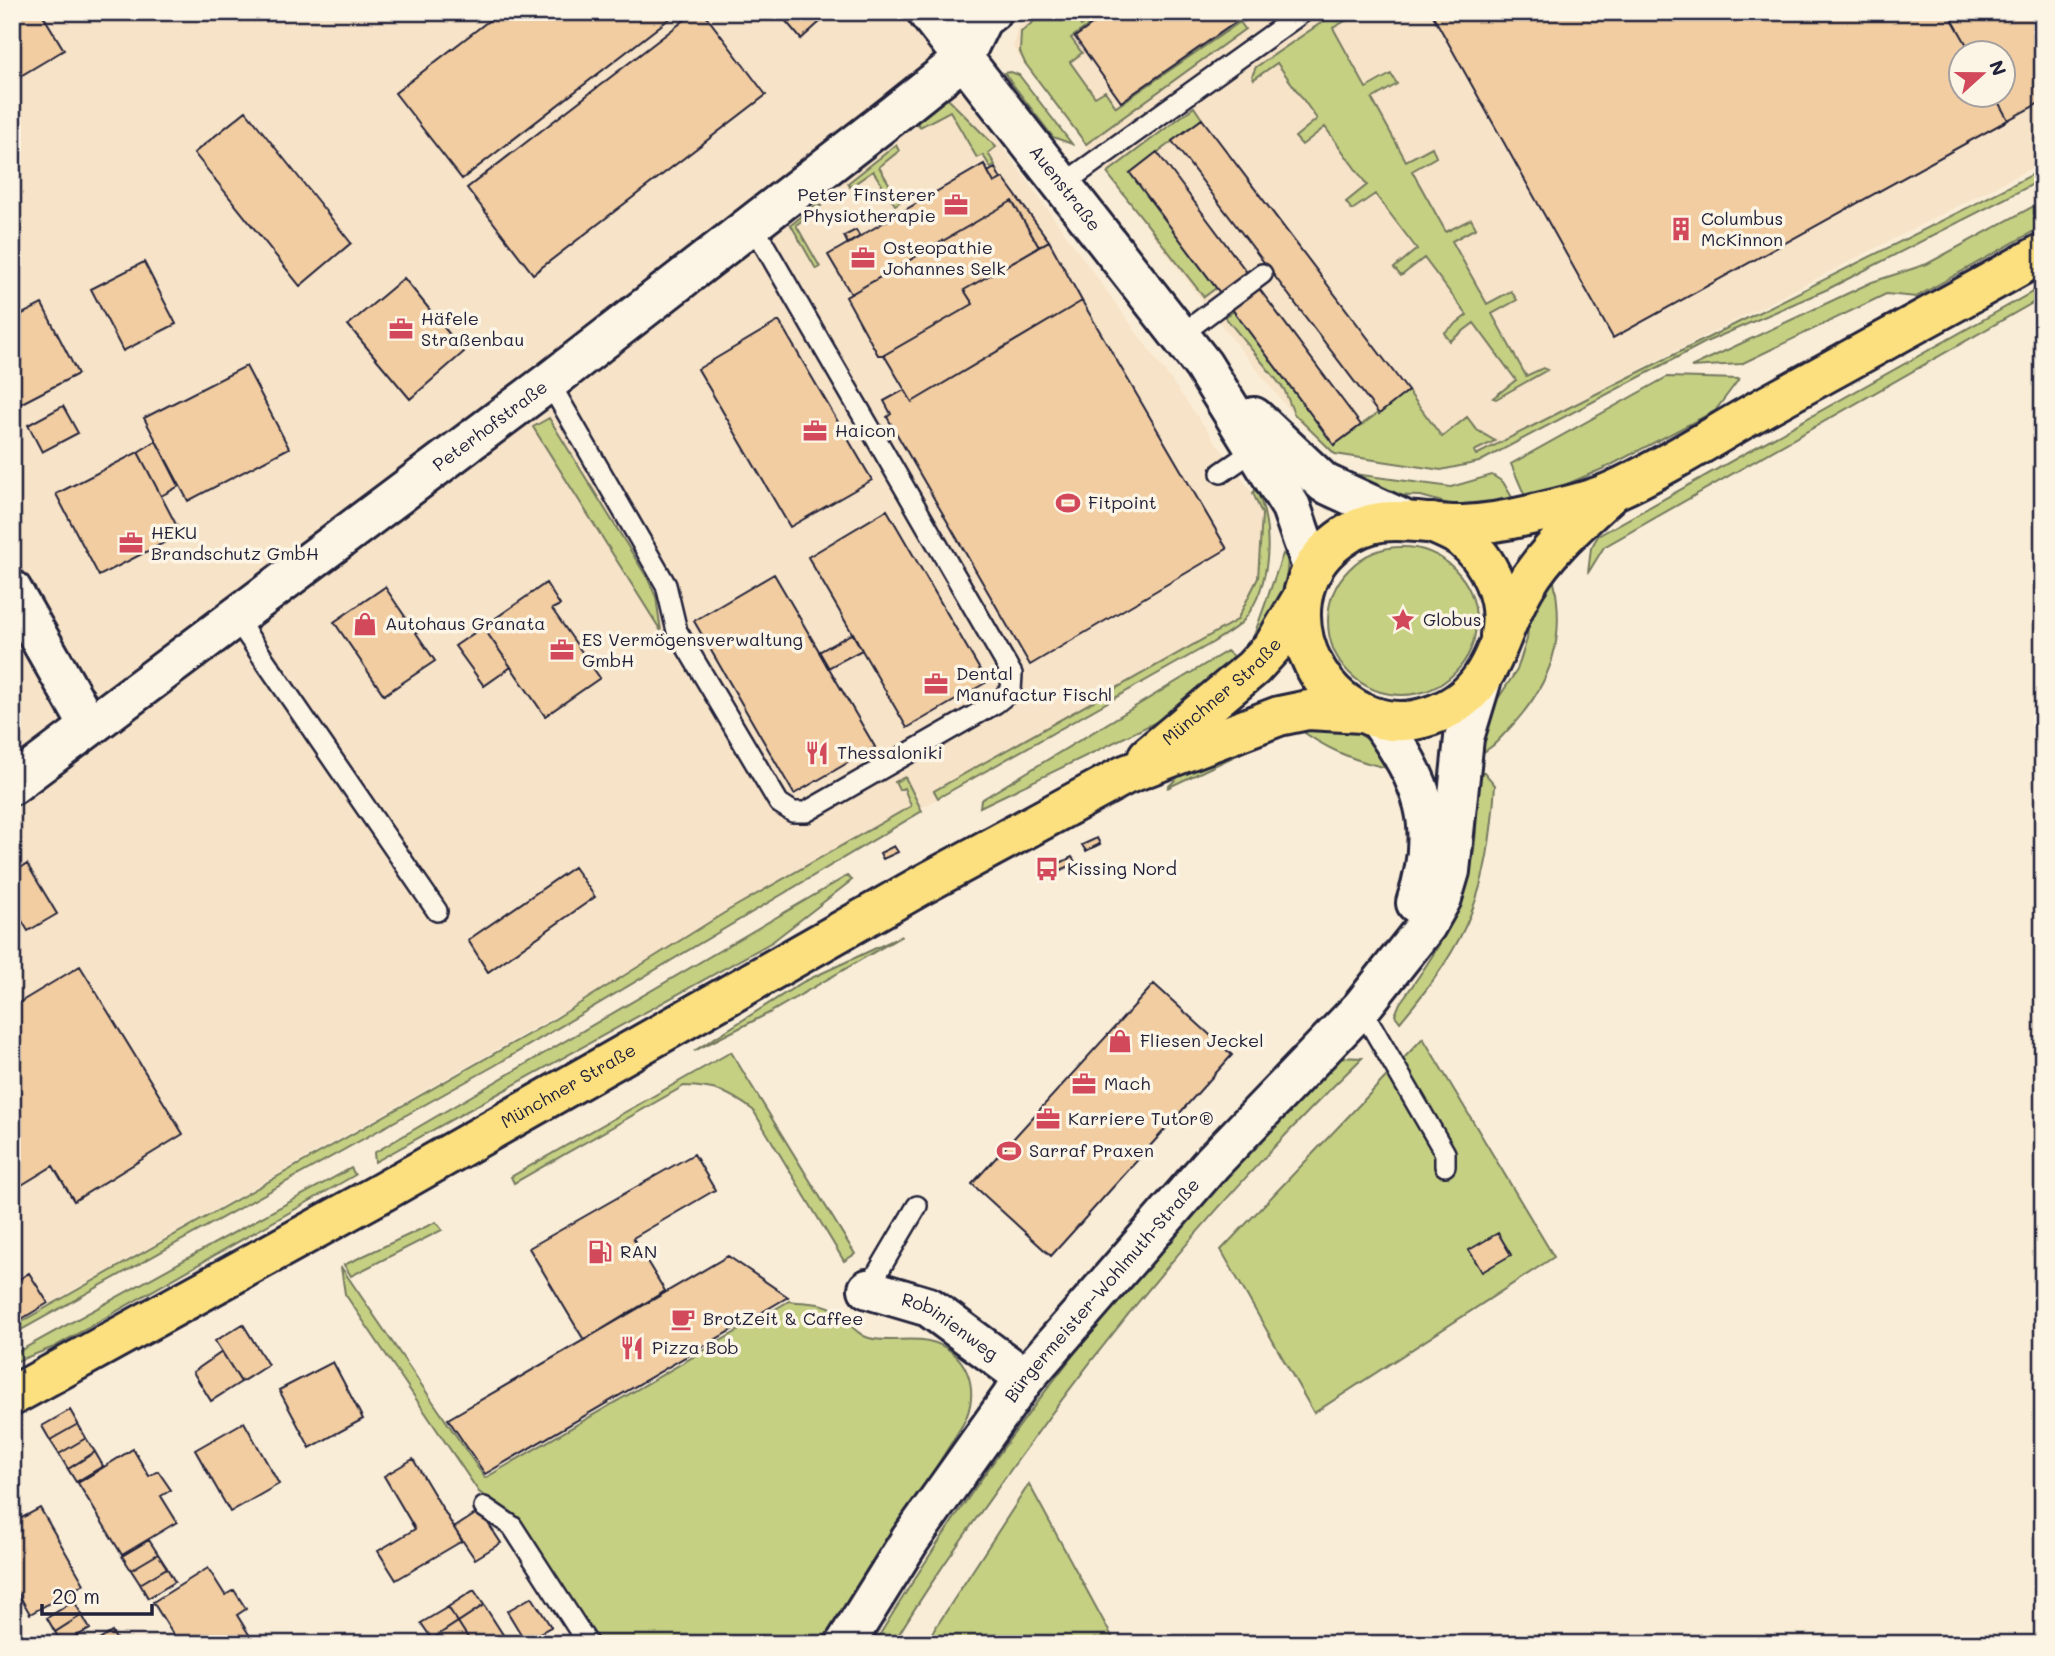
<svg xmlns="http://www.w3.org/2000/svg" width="2055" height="1656" viewBox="0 0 2055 1656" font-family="Mali,sans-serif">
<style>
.built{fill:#f7e3c7;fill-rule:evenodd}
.green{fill:#c5d083;stroke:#74795f;stroke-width:2}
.building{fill:#f1cda1;stroke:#22223b;stroke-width:2}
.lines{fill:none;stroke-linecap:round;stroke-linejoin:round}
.service-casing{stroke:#22223b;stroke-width:24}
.minor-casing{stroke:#22223b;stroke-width:44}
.tertiary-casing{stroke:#22223b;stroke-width:44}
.primary-casing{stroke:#22223b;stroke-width:44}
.service{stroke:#fcf5e5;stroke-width:19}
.minor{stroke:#fcf5e5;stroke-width:38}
.tertiary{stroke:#fcf5e5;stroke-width:38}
.primary{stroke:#fce080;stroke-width:38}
.labels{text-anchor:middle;stroke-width:7;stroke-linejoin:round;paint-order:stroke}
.street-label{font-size:18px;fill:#22223b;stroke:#fcf5e5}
.poi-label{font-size:18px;fill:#22223b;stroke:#fcf5e5;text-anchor:start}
</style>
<rect width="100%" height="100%" fill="#faedd7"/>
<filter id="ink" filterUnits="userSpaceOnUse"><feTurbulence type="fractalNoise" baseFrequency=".0143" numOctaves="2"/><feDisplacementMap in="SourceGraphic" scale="14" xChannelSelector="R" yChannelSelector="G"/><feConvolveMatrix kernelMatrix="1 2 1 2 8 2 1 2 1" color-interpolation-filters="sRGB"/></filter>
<g filter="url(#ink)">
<!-- built -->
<path class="built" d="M12,12H939L919,31L1267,513L1265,578L1236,629L12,1325Z
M1039,12H2043V162L1460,462L1330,449L1298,421L1211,312L1024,64L1013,47L1017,28ZM1960,52H2002V94H1960Z"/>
<!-- green -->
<path class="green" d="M1045,12H1071L1081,26L1101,12H1107L1071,38L1082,53L1070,62L1095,97L1105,91L1116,107L1240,22L1245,29L1086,144L1025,63L1020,52L1021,32Z
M1337,12L1359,13L1333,28L1366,88L1391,74L1397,84L1372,99L1406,161L1432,147L1436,157L1412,171L1446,232L1471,219L1476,228L1452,241L1487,304L1511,291L1517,300L1492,314L1526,376L1543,368L1547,370L1496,399L1493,398L1516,380L1474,323L1450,341L1444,333L1467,315L1424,258L1401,276L1394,268L1417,249L1375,194L1352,210L1346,202L1367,185L1325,127L1302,145L1295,137L1317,119L1277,63L1254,79L1252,76L1256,67Z
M1011,72L1019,75L1072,144L1053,137L1004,73Z
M948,99L996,147L988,153L995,165L991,168L983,155L977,158L950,111L920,127L913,117Z
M1194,107L1202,119L1130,173L1216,288L1204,297L1107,173Z
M896,145L899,151L879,167L900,202L895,205L873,171L850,187L848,183Z
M2043,169V179L1828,289L1706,342L1479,462L1441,470L1335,454L1294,414L1284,389L1225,317L1234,311L1334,445L1408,391L1442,437L1467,417L1477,430L1495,441L1474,451L1476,455C1664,358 1855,266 2043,169Z
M2043,201V226L1916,297L1886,294L1741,364L1691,367L1872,282L1927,264Z
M817,204L821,206L796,225L820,267L816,269L791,225Z
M2043,286V297L1604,547L1588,573L1591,548L1598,536Z
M1667,377L1739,379L1715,411L1607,467L1527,501L1511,464Z
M549,418L648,579L656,597L661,631L533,427Z
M1354,474L1451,487L1492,475L1503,482L1517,506L1491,509L1456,506L1421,496L1380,495L1347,476Z
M1256,489C1274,529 1272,584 1244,620C1236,629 1222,636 1212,643L938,798L934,791L1237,620L1258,578L1262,514L1253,493Z
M1328 621a74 74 0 1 1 148 0a74 74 0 1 1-148 0Z
M1283,554L1288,558C1285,599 1284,613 1252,641Z
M1553,577C1567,639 1551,685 1508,730C1499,739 1491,750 1479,754V727L1517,670L1527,639L1530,609Z
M1227,651L1243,665L1175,713L980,807L981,800Z
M1294,725C1352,726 1359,726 1398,770C1358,763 1326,750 1294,725Z
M1280,735L1167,788L1188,767Z
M1474,772H1484L1495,785C1488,892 1470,940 1400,1022L1395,1015L1400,1003C1457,924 1486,872 1474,772Z
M905,777L922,811L494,1066L12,1335V1327L550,1022L729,910L911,806L904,788L899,790L895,782Z
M847,876L852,880L772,942L375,1162L374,1153Z
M902,936L769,1013L694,1051L803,982Z
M1423,1038L1554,1257L1314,1413L1221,1250Z
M731,1052L855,1254L844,1261L753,1110C727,1091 716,1087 684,1086L514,1183L511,1177Z
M1339,1057L1362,1058C1232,1184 1116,1321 1012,1468C971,1526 929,1583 893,1644H874C954,1512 1044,1385 1144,1269C1206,1196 1274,1128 1339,1057Z
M351,1168L355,1175L54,1347L12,1363V1355Z
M436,1222L442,1230L351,1276L344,1265Z
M341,1267L485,1478L789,1301C801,1303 821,1302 831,1308C844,1316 855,1334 869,1338C887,1343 909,1337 928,1341C967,1349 982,1390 963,1424L827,1644H598L516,1520L479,1492L345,1294Z
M1029,1484L1116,1644H925Z"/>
<!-- building -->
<path class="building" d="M12,12H41L64,50L12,81Z
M500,12H678L462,179L395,93Z
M695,12H703L766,95L533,274L467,188Z
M778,12H831L801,39Z
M1110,12H1256L1244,21L1242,18L1121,102L1075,37Z
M1431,12H1948L1971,52H1960V94H1994L2008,120L1613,338Z
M1948,12H2043V101L2008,120L1994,94H2002V52H1971Z
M246,111L351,243L300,286L194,153Z
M1202,119L1408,391L1379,414L1172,141Z
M1157,152L1361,425L1334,445L1130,173Z
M984,164L994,183L1003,178L1049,241L1039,247L1012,201L851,294L828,255Z
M995,168L1001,179L994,183L988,172Z
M1012,201L1039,247L964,290L973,304L884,355H878L846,297Z
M856,230L860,237L848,244L844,236Z
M1049,241L1082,301L912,402L884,355L973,304L964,290Z
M144,262L176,324L123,351L91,289Z
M404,278L464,352L410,399L348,325Z
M1082,301L1227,549L1030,665L887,417L891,414L884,401L904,390L912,402Z
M42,304L78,374L12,408V319Z
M779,321L872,480L790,527L698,369Z
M246,366L289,448L188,501L144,418Z
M63,406L78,433L42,452L28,425Z
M156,441L179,486L161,496L138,452Z
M138,452L181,534L99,576L56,494Z
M887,510L987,682L907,728L808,557Z
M774,574L875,747L794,794L694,621Z
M546,583L560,605L552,609L600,678L545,716L483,627Z
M385,587L435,661L384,695L334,622Z
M483,627L511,667L484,686L455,646Z
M853,633L862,650L828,668L819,652Z
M1097,838L1100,844L1086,851L1082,845Z
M894,846L898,852L883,859L880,853Z
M1072,857L1076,863L1061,870L1058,864Z
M27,864L57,914L28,931L12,904V873Z
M574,867L595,897L488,972L468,940Z
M80,966L183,1134L74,1201L53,1166L20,1186L12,1174V1007Z
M1154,984L1232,1055L1051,1256L972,1184Z
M694,1154L715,1190L633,1238L665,1291L584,1340L529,1248Z
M1498,1233L1511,1255L1482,1272L1469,1250Z
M728,1256L788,1297L485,1474L448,1419Z
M29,1273L48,1303L20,1320L12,1308V1284Z
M243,1324L268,1365L241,1382L215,1341Z
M222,1352L241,1382L211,1401L193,1372Z
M333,1362L363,1419L310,1448L279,1390Z
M70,1410L78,1424L50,1440L42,1426Z
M244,1422L279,1484L230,1512L195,1450Z
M78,1424L86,1438L59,1454L50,1440Z
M86,1438L95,1452L68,1469L59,1454Z
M133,1449L149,1476L158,1471L171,1490L161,1496L177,1522L122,1555L78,1483Z
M95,1452L103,1466L76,1482L68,1469Z
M413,1459L462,1541L396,1580L378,1551L415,1529L384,1476Z
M40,1508L84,1584L30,1614L12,1583V1523Z
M480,1511L501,1543L475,1559L454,1528Z
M149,1540L158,1554L131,1570L122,1556Z
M158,1554L167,1568L140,1584L131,1570Z
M167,1568L175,1582L148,1598L140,1584Z
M208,1568L225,1595L234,1590L246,1609L237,1615L253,1641L247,1644H179L153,1602Z
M474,1590L484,1605L458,1622L448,1607Z
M532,1597L551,1627L525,1641L507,1611Z
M74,1601L82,1615L55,1632L47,1618Z
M484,1605L509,1644H472L458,1622Z
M448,1607L458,1622L432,1639L421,1623Z
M82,1615L90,1629L62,1644L55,1632Z
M458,1622L472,1644H434L432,1639Z
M112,1632L119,1644H93Z
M22,1633L29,1644H12V1638Z"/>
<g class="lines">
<!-- service casing -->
<g class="service-casing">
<path id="service" d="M1062,185L1303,12
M1179,336L1262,274
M549,382L666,585L677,631L779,803L793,812H806L996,703L1011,691L1012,674L751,222
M1221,473L1256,449
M235,617L437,911
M1361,1008L1445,1153V1166
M868,1289L917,1206
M484,1507L512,1526L588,1644"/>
</g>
<!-- minor casing -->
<g class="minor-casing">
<g id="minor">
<path id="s1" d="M927,12L1203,365L1291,507L1313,570"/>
<path d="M1254,417L1324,483L1400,518"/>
<path d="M12,590L89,726"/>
<path id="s2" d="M12,785L549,382L893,115L962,60L982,19L991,12"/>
<path id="s3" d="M868,1289L929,1307L1025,1378"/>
</g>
</g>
<!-- tertiary casing -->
<g class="tertiary-casing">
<g id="tertiary">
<path d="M1378,718C1423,782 1442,824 1416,903"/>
<path id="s4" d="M845,1644L910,1540L1025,1378L1212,1163L1361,1008L1426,926L1442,898L1450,871L1464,738L1481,682"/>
</g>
</g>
<!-- primary casing -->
<g class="primary-casing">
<g id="primary">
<path d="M1613,491C1582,520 1548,548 1526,585C1494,637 1497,694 1430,716C1328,750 1252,604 1339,540C1382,508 1416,526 1463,525C1486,524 1509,520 1530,515C1558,508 1589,502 1615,490C1670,465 1722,430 1775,401C1864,352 1954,303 2043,253"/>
<path d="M1432,523C1442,528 1453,532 1462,538C1490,560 1507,600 1500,635"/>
<path id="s5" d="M1148,756L1253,668L1274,645L1302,598"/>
<path id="s6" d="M12,1396L379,1194L922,885L1125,775L1279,716L1308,710L1362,713"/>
</g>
</g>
<!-- service -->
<use href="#service" class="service"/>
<!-- minor -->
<use href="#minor" class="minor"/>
<!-- tertiary -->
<use href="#tertiary" class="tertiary"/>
<!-- primary -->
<use href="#primary" class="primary"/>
</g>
</g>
<!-- icons -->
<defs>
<g id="office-bare" transform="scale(1.89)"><path d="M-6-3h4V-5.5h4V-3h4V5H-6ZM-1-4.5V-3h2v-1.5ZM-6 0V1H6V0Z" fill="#d1495b" stroke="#fcf5e5" stroke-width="2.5" paint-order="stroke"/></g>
<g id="building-bare" transform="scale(1.89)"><path d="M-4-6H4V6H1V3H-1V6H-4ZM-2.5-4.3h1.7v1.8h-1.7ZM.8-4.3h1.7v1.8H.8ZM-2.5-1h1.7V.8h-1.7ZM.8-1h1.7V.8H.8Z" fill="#d1495b" stroke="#fcf5e5" stroke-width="2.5" paint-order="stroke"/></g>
<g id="stadium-bare" transform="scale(1.89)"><path d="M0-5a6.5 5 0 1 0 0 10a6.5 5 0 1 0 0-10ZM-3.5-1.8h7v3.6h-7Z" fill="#d1495b" stroke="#fcf5e5" stroke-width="2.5" paint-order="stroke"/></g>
<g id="sight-bare" transform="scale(1.89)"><path d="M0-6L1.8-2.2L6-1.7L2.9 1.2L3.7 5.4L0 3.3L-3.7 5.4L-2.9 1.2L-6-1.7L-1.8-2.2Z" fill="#d1495b" stroke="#fcf5e5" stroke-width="2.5" paint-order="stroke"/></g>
<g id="shop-bare" transform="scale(1.89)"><path d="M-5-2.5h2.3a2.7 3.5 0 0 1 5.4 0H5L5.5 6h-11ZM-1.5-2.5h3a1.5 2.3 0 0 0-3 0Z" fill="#d1495b" stroke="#fcf5e5" stroke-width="2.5" paint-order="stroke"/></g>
<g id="restaurant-bare" transform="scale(1.89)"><path d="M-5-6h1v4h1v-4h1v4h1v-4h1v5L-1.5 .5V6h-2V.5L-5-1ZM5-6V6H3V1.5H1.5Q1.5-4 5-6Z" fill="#d1495b" stroke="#fcf5e5" stroke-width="2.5" paint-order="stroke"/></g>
<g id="bus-bare" transform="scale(1.89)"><path d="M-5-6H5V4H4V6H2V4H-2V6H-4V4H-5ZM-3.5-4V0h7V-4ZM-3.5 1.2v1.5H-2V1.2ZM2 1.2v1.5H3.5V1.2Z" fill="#d1495b" stroke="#fcf5e5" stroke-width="2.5" paint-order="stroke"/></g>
<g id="fuel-bare" transform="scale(1.89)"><path d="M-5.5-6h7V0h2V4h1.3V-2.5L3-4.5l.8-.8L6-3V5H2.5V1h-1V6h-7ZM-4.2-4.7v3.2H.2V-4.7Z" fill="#d1495b" stroke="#fcf5e5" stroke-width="2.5" paint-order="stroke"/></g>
<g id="cafe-bare" transform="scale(1.89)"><path d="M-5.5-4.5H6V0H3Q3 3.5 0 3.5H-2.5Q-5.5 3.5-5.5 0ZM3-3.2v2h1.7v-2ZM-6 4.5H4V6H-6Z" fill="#d1495b" stroke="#fcf5e5" stroke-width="2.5" paint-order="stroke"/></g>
</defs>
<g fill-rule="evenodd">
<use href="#office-bare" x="956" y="205"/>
<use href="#building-bare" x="1681" y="229"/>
<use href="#office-bare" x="863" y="258"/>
<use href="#office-bare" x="401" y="329"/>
<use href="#office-bare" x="815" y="431"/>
<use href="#stadium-bare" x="1068" y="503"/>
<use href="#office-bare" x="131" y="543"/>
<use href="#sight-bare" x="1403" y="620"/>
<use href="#shop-bare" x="365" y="624"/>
<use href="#office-bare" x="562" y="650"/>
<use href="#office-bare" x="936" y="684"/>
<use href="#restaurant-bare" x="817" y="753"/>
<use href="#bus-bare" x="1047" y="869"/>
<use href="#shop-bare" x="1120" y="1041"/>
<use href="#office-bare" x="1084" y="1084"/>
<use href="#office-bare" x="1048" y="1119"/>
<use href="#stadium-bare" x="1009" y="1151"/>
<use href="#fuel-bare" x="600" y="1252"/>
<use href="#cafe-bare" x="683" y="1319"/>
<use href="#restaurant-bare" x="632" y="1348"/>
</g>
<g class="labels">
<!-- street labels -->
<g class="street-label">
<text dy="6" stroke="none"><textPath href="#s1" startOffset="224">Auenstraße</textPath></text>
<text dy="6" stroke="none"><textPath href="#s2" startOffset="598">Peterhofstraße</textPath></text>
<text dy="6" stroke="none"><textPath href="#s5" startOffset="98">Münchner Straße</textPath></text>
<text dy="6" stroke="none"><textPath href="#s6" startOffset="637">Münchner Straße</textPath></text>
<text dy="6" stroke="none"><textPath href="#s4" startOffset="438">Bürgermeister-Wohlmuth-Straße</textPath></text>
<text dy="6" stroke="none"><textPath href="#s3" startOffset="91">Robinienweg</textPath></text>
</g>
<!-- poi labels -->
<g class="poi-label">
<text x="936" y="201" text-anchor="end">Peter Finsterer<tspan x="936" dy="21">Physiotherapie</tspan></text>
<text x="1701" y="225">Columbus<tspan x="1701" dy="21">McKinnon</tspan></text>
<text x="883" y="254">Osteopathie<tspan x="883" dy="21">Johannes Selk</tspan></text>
<text x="421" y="325">Häfele<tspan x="421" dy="21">Straßenbau</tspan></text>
<text x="835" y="437">Haicon</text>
<text x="1088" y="509">Fitpoint</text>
<text x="151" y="539">HEKU<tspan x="151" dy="21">Brandschutz GmbH</tspan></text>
<text x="1423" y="626">Globus</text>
<text x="385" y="630">Autohaus Granata</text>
<text x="582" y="646">ES Vermögensverwaltung<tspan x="582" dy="21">GmbH</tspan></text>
<text x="956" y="680">Dental<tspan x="956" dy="21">Manufactur Fischl</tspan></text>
<text x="837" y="759">Thessaloniki</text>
<text x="1067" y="875">Kissing Nord</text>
<text x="1140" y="1047">Fliesen Jeckel</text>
<text x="1104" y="1090">Mach</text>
<text x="1068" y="1125">Karriere Tutor®</text>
<text x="1029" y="1157">Sarraf Praxen</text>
<text x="620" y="1258">RAN</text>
<text x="703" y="1325">BrotZeit &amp; Caffee</text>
<text x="652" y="1354">Pizza Bob</text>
</g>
</g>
<!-- margin -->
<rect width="2055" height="1656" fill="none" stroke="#fcf5e5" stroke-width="42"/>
<rect x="21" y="21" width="2013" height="1614" fill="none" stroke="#22223b" stroke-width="2.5" filter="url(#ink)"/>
<!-- north arrow -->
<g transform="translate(1982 74) rotate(69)"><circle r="33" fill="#fcf5e5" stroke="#a5a1a1" stroke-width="2"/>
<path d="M0-5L12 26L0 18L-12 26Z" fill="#d1495b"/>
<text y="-10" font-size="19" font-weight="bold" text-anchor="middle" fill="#22223b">N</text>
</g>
<!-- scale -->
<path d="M42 1604v10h110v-10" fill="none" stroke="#22223b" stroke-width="3.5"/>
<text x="52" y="1604" font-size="21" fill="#22223b" stroke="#fcf5e5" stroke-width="5" paint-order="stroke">20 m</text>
</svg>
